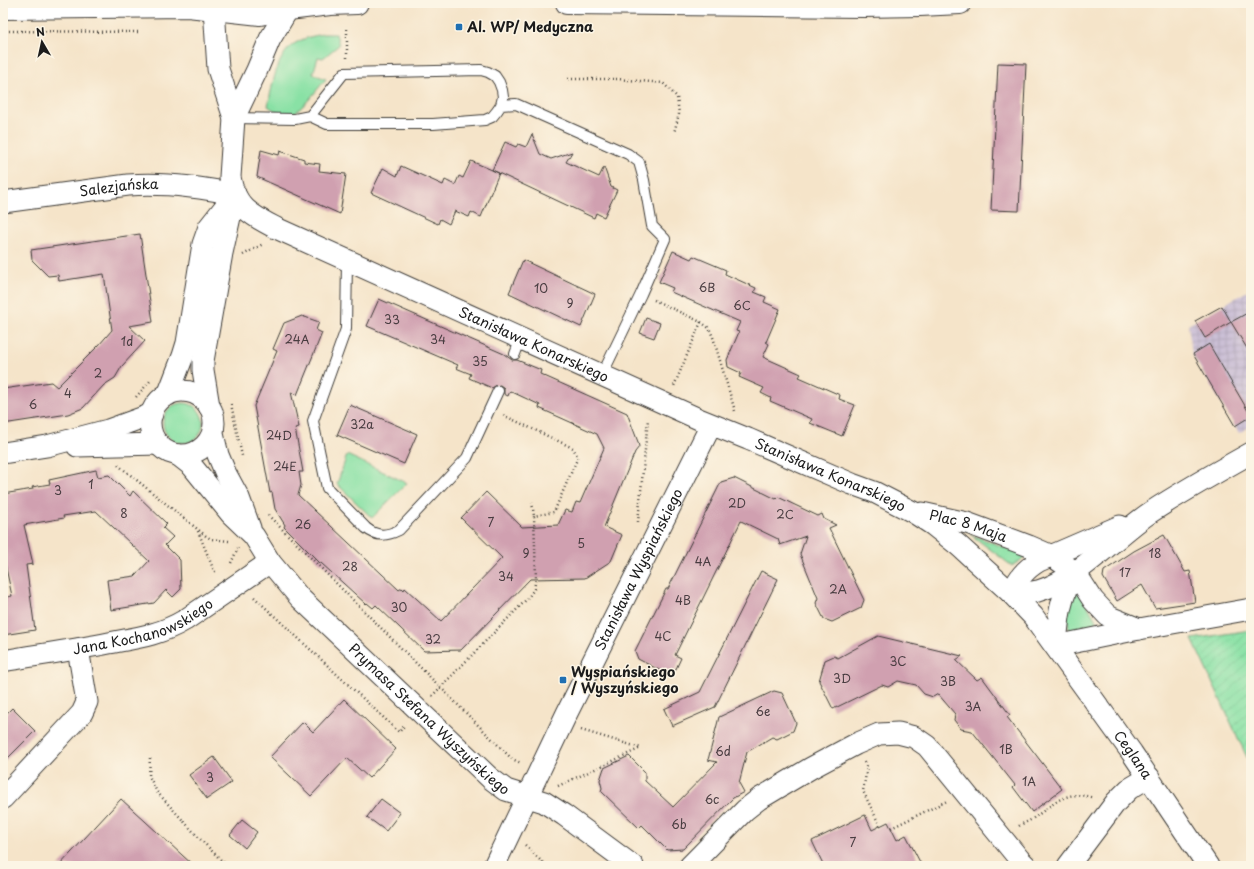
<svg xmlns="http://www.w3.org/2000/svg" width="1254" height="869" viewBox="0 0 1254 869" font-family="'Playpen Sans',sans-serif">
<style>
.industrial{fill:url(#industrial-grid)}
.green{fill:#89e1a5;stroke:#527e60}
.garden{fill:url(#garden-furrows);stroke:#527e60}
.building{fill:#d0a0b0}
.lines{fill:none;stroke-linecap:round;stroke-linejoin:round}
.lane-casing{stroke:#3d3a36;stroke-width:12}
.street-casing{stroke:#3d3a36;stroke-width:23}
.secondary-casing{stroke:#3d3a36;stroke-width:24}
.path{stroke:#3d3a36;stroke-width:2.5;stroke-dasharray:1 3;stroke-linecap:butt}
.lane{stroke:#fff;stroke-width:10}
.street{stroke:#fff;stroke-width:21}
.secondary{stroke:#fff;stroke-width:22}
.poi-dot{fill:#1f6fb2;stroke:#fcf5e5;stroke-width:1.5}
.labels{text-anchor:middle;stroke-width:3;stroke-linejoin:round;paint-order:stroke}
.number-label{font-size:12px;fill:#493d41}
.poi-label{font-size:14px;font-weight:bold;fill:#1c1c1c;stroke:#fcf5e5;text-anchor:start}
.street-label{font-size:14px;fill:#1c1c1c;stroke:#fcf5e5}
</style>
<defs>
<pattern id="industrial-grid" width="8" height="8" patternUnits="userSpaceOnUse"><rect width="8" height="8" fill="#cbbfd5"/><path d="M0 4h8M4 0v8" fill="none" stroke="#aea4b6"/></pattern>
<pattern id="garden-furrows" width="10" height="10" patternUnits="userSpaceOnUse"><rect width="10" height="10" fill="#89e1a5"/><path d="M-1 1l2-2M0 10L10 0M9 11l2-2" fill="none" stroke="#76c08d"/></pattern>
</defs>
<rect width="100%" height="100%" fill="#fcf5e5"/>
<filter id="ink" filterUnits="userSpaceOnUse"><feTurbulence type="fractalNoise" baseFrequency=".025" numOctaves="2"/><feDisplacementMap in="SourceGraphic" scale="8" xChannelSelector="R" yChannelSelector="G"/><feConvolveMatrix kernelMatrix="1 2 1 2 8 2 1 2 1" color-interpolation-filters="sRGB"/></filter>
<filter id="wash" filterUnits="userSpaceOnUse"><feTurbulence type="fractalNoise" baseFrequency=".012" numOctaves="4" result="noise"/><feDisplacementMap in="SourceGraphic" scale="16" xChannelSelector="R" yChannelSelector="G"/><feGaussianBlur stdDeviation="0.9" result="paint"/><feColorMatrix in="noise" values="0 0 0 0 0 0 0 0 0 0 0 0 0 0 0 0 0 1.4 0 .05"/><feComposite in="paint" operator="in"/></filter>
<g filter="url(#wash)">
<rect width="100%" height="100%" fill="#f5e4c9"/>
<!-- industrial -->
<path class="industrial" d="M1251,289V426L1239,433L1192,354L1188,325Z"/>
<!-- green -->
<path class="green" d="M323,34H336L339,45L323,58L318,57L313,74L326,79C318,88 299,115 288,115C280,115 274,110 268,106C272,87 276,56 294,44C303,38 313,36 323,34Z
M163 423a20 20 0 1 1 40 0a20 20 0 1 1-40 0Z
M347,455L407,483L372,518L337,484Z
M970,534L1027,556L1012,566Z
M1077,587L1098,624L1100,628L1071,632L1069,630L1067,616Z"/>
<!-- garden -->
<path class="garden" d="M1251,630V766L1192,639Z"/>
<g id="blocks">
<!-- building -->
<path class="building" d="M998,63L1026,64L1019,211L991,210Z
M532,134L540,154L551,159L572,152L566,162L599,177L604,167L611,187L617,190L604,217L596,213L594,218L492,170L505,142L516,147L518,144L526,147Z
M261,150L279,155L280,151L304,159V162L320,164L319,171L346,174L340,214L257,177Z
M471,161L499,173L481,217L471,212L469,217L455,211L449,224L440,219L438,224L371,193L383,168L397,176L401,166L443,185L445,180L455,185L459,176L463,178Z
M140,234L153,322L129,326L145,341L122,366L115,378L104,385L83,408L68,414L3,424V389L51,382L57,387L99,345L112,330L104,274L59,281L58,275L48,276L32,260L31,250Z
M673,251L691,259L693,256L726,270L725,274L756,288L754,292L766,297L764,302L780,309L766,342L769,344L763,357L801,374L799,377L840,395L839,399L855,405L842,436L810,423L812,419L770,401L771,398L761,393L764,388L739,377L741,373L728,367L727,360L739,332L736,331L740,322L671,292L673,288L659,282Z
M523,260L595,294L581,327L509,293Z
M379,299L504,354L512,360H517L541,370L540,374L627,413L638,442L639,447L635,452L604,527L622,535L611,561L585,578L530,579L461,650L424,651L376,605L373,608L367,603L366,604L321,563H320L284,527L285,525L275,509L272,492L270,493L254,406L277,351L273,349L284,323L302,316L319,322L316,330L322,333L297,395L291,392L299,427L295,428L303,472H299L301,485L298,495L399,590L402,588L404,590L405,588L441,621L502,558L461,518L486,492L522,527L558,525L565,510L572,512L576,502L580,503L604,448L597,434L539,408L540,405L510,391L508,396L504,394V388L500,385L495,386L492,388L469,378L471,374L456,368L458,365L367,326Z
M1222,306L1231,322L1251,311V355L1231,322L1205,338L1195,321Z
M646,318L660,323L654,338L640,333Z
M1209,344L1251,416L1235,426L1193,354Z
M350,405L417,434L404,464L337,435Z
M96,470L98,477L109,475L130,496L133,491L167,524L163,528L173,537L165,545L180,560L181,589L173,597L166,590L154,603L111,610L107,580L135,576L149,561L96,511L63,516L64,518L24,525L33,564L26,565L35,630L3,635V598L12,596L3,554V494L33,489L32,487L50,484L49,480Z
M734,478L776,499L778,497L818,516L822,514L824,519L836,525L829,528L864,600L861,608L832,622L824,619L816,603L818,598L800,554L806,536L780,545L778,539L741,521L675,655L681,658L675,671L667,674L638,659L635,651L666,589H668L721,482Z
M1164,535L1185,572L1190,571L1195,602L1155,608L1142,585L1117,601L1103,577L1104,571L1134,551Z
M761,571L778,579L715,707L672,726L664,709L700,692Z
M878,636L962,656L956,660L977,680L982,677L1010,715L1007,717L1062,789L1032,812L1013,787L1015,785L972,731L961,729L954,720L955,714L938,694L933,697L924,694L916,685L898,681L888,687L882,685L833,709L819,681L825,660L834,656L838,658Z
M774,691L782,693L796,723L793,731L777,739L772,737L747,752L739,783L744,792L733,798L683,849L667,850L642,825L639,828L601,791L602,788L600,780L604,768L629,756L645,772V781L673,807L717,762L708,760L719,717Z
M344,699L396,749L369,778L347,758L311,796L270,757L303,722L313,732Z
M12,708L35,731L3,763V717Z
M214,757L232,782L207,799L189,775Z
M121,799L194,866H59Z
M381,799L400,813L386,831L367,817Z
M865,815L872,830L888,822L897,840L906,835L922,866H824L812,841Z
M242,820L257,832L245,848L230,835Z"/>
</g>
</g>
<g filter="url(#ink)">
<use href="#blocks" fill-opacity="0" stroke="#3d3a36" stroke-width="1"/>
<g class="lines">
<!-- lane casing -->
<g class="lane-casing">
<path id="lane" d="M501,105L516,104L628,154L639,162L644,180L652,226L665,239L641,294L602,375
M234,118L295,119L310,116L327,124H433L485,120L492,117L497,111L501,105L503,97L502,90L499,82L495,76L488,72L481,70L344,73L310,116
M347,260L346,329L313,421L327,488L366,528C377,537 387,536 399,530L467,458L498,391
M515,354L521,338"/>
</g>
<!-- street casing -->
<g class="street-casing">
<g id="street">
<path d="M214,8L218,69L234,118"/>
<path id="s1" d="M288,9L270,39L257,70L234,118L230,177C234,206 252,216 276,228L701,420L748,439L852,484L874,492L913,512L933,525L958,545L1011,593L1033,616L1132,753L1208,866"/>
<path id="s2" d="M3,202L128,185C164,182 200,187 235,194"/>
<circle cx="182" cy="423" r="32"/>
<path d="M168,395L183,356L187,343L203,244L209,227L235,194"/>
<path d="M209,406L203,370V361L222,253L234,199"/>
<path d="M213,434L218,455L226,474L239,498L250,528"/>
<path d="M77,446L159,444"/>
<path d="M3,453L47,446L108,430L152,414"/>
<path id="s3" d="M178,455L192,466L231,514L254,536L270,562L300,598L490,778L506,790L544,802L564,815L633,866"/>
<path id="s4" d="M922,513L967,523L1029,546L1052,556L1075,572L1093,600L1107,615L1112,618L1139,629"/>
<path d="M1011,593C1020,593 1030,593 1038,591C1078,580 1116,535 1151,512C1183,491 1217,472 1251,453"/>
<path d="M1011,593C1019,578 1024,570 1039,561L1120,526"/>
<path d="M1056,646L1139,629L1251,609"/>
<path d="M1056,646C1058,618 1060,597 1075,572"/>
<path id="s5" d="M3,661C38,655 74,650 109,643C136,638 160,635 185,620L270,562"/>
<path d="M3,798L82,713L87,702L78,649"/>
<path id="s6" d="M494,866L567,713L711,425"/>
<path d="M690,866L745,810L759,799L811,768L856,744L879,734L898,733L914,737L927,746L1020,860L1026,866"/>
<path d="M1068,866L1116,802L1129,789L1149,777"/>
</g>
</g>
<!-- secondary casing -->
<g class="secondary-casing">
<path id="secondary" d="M567,3L863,6L920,5L960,3
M3,8L188,6L260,14L288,9L330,4L357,3"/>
</g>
<!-- path -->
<path class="path" d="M347,29V59
M9,31L139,32
M568,79H617L663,83L677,97L679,114L674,133
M243,255L263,244
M654,300L701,322L674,386
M701,322L709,328L713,337L735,411
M136,397L151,380
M231,404L242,456
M118,465L206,536L211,539L229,541
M532,502L534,516
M268,515L512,759L521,763
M638,522L648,419
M198,531L214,571L217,573
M231,563L238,548
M254,597L399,732L405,725
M432,696L528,598L534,589L536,578L534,516L554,512L578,457L573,448L503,415
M581,730L641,748
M150,758L149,776L157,792L200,839L227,866
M864,762L867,768L863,791L880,826
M558,786L641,748
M1019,826C1023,823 1028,822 1032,819C1056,803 1064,789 1094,798
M891,828L947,801
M525,845L546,866"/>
<!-- lane -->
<use href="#lane" class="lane"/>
<!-- street -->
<use href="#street" class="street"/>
<!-- secondary -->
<use href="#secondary" class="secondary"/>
</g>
</g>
<!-- markers -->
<g class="poi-dot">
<rect x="455" y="23" width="8" height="8" rx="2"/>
<rect x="559" y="676" width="8" height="8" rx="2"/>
</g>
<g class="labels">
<!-- number labels -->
<g class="number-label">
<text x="707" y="292">6B</text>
<text x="541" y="293">10</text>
<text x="570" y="308">9</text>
<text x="742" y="310">6C</text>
<text x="392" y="324">33</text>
<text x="297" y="344">24A</text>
<text x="438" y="344">34</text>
<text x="127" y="346">1d</text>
<text x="480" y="366">35</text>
<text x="98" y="378">2</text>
<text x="68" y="398">4</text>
<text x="33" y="409">6</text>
<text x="362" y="429">32a</text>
<text x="279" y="440">24D</text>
<text x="285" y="471">24E</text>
<text x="91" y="489">1</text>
<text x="58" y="495">3</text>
<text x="737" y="508">2D</text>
<text x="124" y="518">8</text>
<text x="785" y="519">2C</text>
<text x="491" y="527">7</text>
<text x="303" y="529">26</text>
<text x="581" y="548">5</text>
<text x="526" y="558">9</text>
<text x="1155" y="558">18</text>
<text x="703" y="566">4A</text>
<text x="350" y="571">28</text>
<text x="1125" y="577">17</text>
<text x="506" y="581">34</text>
<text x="838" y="594">2A</text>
<text x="683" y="605">4B</text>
<text x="399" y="612">30</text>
<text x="663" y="641">4C</text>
<text x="433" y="644">32</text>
<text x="898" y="666">3C</text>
<text x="842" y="683">3D</text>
<text x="948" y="686">3B</text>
<text x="973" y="711">3A</text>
<text x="763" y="716">6e</text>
<text x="1006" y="754">1B</text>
<text x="723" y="756">6d</text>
<text x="210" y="782">3</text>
<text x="1029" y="786">1A</text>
<text x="712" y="804">6c</text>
<text x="679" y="829">6b</text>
<text x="853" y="847">7</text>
</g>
<!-- poi labels -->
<g class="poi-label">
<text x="467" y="32">Al. WP/ Medyczna</text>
<text x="571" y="677">Wyspiańskiego<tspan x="571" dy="16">/ Wyszyńskiego</tspan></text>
</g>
<!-- street labels -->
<g class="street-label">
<text dy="5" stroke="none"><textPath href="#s2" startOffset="117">Salezjańska</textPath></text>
<text dy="5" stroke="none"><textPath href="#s1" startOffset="536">Stanisława Konarskiego</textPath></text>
<text dy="5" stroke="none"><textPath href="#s1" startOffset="860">Stanisława Konarskiego</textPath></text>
<text dy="5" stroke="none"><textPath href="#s4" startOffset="48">Plac 8 Maja</textPath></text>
<text dy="5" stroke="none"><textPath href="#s6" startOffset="330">Stanisława Wyspiańskiego</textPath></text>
<text dy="5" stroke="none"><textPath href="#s5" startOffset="145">Jana Kochanowskiego</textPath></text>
<text dy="5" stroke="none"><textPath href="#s3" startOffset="366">Prymasa Stefana Wyszyńskiego</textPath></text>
<text dy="5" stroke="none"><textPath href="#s1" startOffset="1281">Ceglana</textPath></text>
</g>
</g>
<!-- margin -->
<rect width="1254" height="869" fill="none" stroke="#fcf5e5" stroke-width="16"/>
<!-- north arrow -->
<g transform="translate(42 42) rotate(351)" stroke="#fcf5e5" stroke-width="3" paint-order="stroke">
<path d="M0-3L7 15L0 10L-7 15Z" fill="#1c1c1c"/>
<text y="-6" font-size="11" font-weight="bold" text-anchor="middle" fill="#1c1c1c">N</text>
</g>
</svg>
